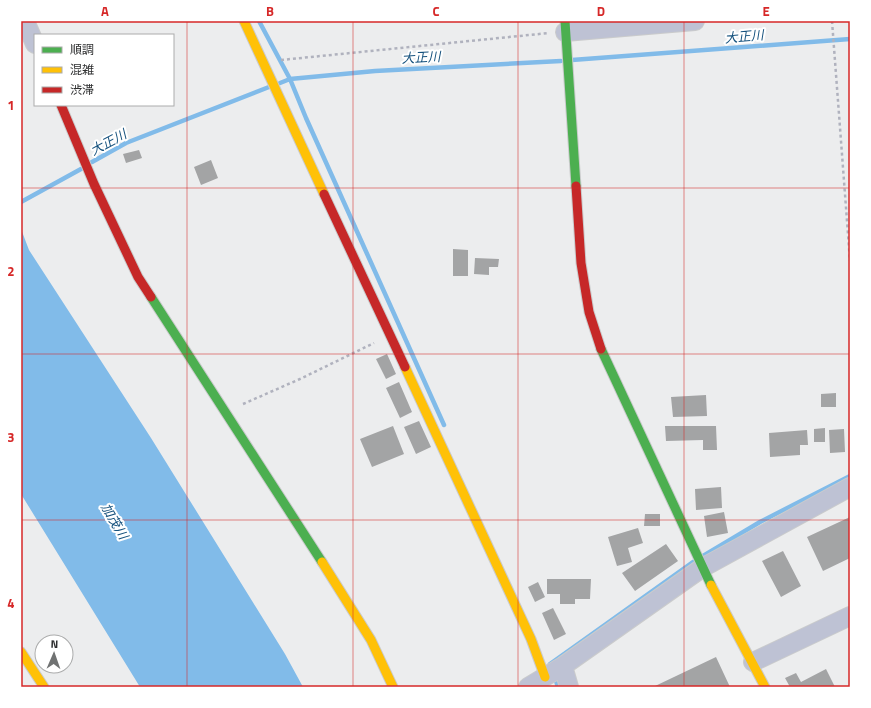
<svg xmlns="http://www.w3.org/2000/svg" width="871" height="708" viewBox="0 0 871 708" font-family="'Titillium Web','Noto Sans JP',sans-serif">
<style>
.water{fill:#81bbe9}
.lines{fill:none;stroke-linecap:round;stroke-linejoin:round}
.stream{stroke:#81bbe9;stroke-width:4.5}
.building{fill:#a3a4a5}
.street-casing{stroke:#cacbcc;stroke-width:20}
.fast-casing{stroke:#cacbcc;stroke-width:11}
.slow-casing{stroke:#cacbcc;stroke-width:11}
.jam-casing{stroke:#cacbcc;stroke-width:11}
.path{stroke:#b0b2be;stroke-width:2.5;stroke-dasharray:3 3;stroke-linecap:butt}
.street{stroke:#bec2d4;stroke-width:18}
.fast{stroke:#4caf50;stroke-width:9}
.slow{stroke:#ffc107;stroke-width:9}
.jam{stroke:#c62828;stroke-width:9}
.grid{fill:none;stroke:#d62828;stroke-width:1;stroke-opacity:0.55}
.labels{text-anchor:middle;stroke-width:4;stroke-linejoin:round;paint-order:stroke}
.water-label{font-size:13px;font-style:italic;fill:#15517d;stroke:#fff}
.neatline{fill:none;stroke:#d62828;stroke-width:1.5}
.grid-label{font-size:13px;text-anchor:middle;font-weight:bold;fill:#d62828}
</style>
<rect width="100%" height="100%" fill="#ecedee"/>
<!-- water -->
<path class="water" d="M21,229L29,250L151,438L285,654L303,687H140L21,494Z"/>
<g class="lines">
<!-- stream -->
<path class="stream" d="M259,21L290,79L306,118L444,425
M572,60L850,39
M280,83L290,79L375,71L561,61
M92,162L126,143L269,87
M21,202L81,169
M703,556L760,522L850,476
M550,664L693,562
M554,675L558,687"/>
</g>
<!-- building -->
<path class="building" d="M139,150L142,158L126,163L123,154Z
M211,160L218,178L201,185L194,167Z
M453,249L468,250V276H453Z
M475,258L499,259L498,267H489V275L474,274Z
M387,354L396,374L386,379L376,359Z
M399,382L412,412L400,418L386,388Z
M836,393V407H821V394Z
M706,395L707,416L673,417L671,397Z
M419,421L431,447L416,454L404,427Z
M393,426L404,454L372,467L360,439Z
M665,426H716L717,450H703V440L666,441Z
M825,428V442H814V429Z
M844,429L845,452L830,453L829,430Z
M807,430L808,445H800V455L770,457L769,433Z
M721,487L722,508L696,510L695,489Z
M724,512L728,533L707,537L704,516Z
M645,514H660V526H644Z
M850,517V558L823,571L807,537Z
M638,528L643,543L628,548L632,562L617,566L608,537Z
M666,544L678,561L635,591L622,573Z
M783,551L801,586L781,597L762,561Z
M547,579H591L590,599H575V604H560V594H547Z
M538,582L545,597L535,602L528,587Z
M553,608L566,634L554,640L542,613Z
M716,657L730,687H653Z
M826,669L835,687H790L785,678L796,673L801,682Z"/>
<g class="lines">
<!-- street casing -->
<g class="street-casing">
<path id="street" d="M25,21L35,44
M565,32L695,21
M753,662L850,616
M563,666L569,687
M528,687L563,666L702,568L850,487"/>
</g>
<!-- fast casing -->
<g class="fast-casing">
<path id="fast" d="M565,21L576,186
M151,297L322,562
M601,349L711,585"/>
</g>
<!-- slow casing -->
<g class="slow-casing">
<path id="slow" d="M244,21L324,194
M405,367L531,639L545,677
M322,562L371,640L393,687
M711,585L765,687
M21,652L44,687"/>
</g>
<!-- jam casing -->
<g class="jam-casing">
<path id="jam" d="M61,105L94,184L138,277L151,297
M576,186L581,263L589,312L601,349
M324,194L405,367"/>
</g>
<!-- path -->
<path class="path" d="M832,21L850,261
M281,60L549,33
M243,404L300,379L374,343"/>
<!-- street -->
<use href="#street" class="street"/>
<!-- fast -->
<use href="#fast" class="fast"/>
<!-- slow -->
<use href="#slow" class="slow"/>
<!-- jam -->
<use href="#jam" class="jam"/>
</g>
<!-- grid -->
<path class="grid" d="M187,21V687M353,21V687M518,21V687M684,21V687M21,188H850M21,354H850M21,520H850"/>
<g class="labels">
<!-- water labels -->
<g class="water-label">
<text transform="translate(744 36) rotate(-5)" y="5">大正川</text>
<text transform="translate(421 57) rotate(-3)" y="5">大正川</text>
<text transform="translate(108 142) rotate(-28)" y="5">大正川</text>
<text transform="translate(115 521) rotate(59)" y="5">加茂川</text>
</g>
</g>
<!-- border -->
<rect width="871" height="708" fill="none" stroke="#ffffff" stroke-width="44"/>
<!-- legend -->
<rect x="34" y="34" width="140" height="72" fill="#ffffff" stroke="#abacac"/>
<rect x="42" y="47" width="20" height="6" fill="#4caf50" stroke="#abacac"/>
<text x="70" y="54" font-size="12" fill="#2e2f30">順調</text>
<rect x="42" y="67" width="20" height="6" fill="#ffc107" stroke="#abacac"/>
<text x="70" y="74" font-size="12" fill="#2e2f30">混雑</text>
<rect x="42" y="87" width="20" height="6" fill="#c62828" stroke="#abacac"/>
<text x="70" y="94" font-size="12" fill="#2e2f30">渋滞</text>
<!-- north arrow -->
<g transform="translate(54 654) rotate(2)"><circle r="19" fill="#ffffff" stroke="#abacac"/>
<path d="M0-3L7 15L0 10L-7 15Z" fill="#707272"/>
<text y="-6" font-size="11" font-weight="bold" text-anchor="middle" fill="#2e2f30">N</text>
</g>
<rect x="22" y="22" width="827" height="664" class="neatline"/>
<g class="grid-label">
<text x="105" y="16">A</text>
<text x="270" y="16">B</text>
<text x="436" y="16">C</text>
<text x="601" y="16">D</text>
<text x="766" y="16">E</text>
<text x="11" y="110">1</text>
<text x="11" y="276">2</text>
<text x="11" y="442">3</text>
<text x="11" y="608">4</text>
</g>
</svg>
